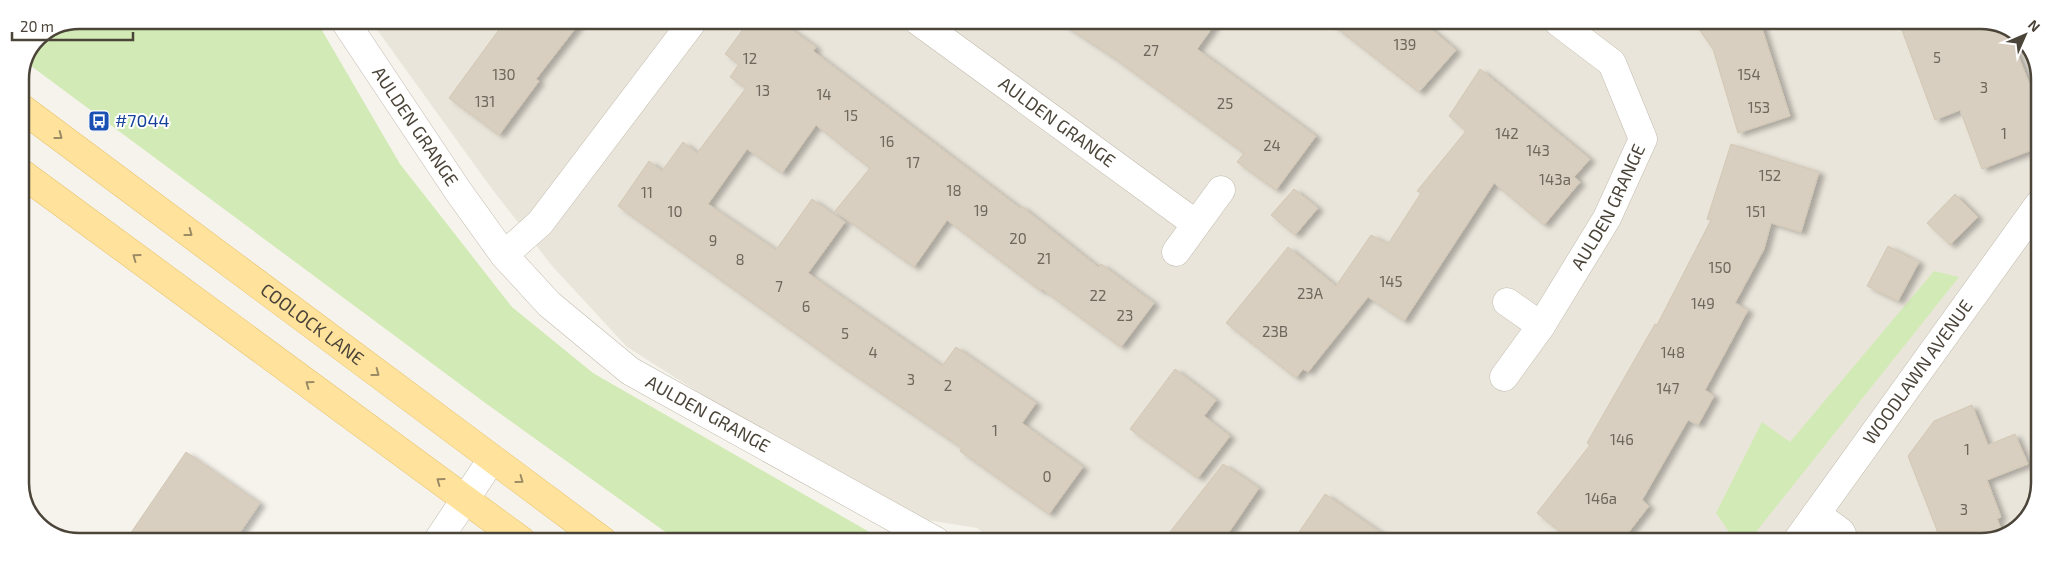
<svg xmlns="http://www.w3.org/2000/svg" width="2060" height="562" viewBox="0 0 2060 562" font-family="'Exo 2',sans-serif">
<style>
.residential{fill:#eae5da}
.green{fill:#d2eab5}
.building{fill:#d8cfc1;stroke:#d3c7b4;filter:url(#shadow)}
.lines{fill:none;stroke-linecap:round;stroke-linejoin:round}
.minor-casing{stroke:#c2bbae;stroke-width:29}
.major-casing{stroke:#e6c16a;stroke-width:29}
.minor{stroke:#fff;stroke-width:28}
.major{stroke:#ffe39c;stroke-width:28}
.oneway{stroke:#9c8c66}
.labels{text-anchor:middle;stroke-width:4;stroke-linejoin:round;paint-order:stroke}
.number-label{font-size:15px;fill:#6e675b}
.transit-label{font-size:18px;fill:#164399;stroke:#fff;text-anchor:start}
.street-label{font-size:18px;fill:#4b4439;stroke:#fff}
.rim{fill:none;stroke:#4b4439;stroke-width:2.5}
</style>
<defs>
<filter id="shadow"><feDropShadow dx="5.5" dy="3" stdDeviation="2.5" flood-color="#0004"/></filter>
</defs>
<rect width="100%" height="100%" fill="#f6f3ec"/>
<!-- residential -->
<path class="residential" d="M370,20L1996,22L2025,40L2040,75L2038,498L2017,530L1981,542L994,541L977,528L915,518L769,437L627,347L553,267L492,189Z"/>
<!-- green -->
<path class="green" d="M79,20H316L400,164L512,307L593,373L885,541H678L484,402L27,63L38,37Z
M1934,271L1959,277L1748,542H1728L1732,536L1716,513L1762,422L1790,442Z"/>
<!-- building -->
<path class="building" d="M506,20L581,21L536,79L539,81L499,135L449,98Z
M749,21H780L816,47L813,51L955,159L1020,208L1021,206L1098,267L1101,264L1154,303L1121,347L1042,289L1041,291L947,220L914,267L835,211L870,168L816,125L782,173L747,149L708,204L776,250L812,199L845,222L808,273L942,366L956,347L1036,403L1022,423L1083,467L1049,514L960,451L962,448L843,367L618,206L649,161L662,171L683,142L697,153L746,88L730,77L739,64L725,54Z
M1058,21H1217L1197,49L1316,136L1276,190L1237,162L1244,153L1114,58Z
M1328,21H1422L1456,50L1419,92Z
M1694,22H1760L1790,116L1738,133L1713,49Z
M1899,22H1996L2008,30L2040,111V147L1982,169L1960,110L1935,120Z
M1480,69L1590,159L1574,177L1580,182L1544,225L1494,183L1404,321L1368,297L1308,372L1303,369L1296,378L1226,323L1288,247L1336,286L1371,235L1388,244L1421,193L1417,191L1466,131L1449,116Z
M1731,144L1819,172L1801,232L1771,223L1764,249L1735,303L1748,310L1705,390L1714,396L1698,425L1688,420L1642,500L1649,506L1621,542H1573L1537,513L1590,445L1587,443L1655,324L1657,325L1711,220L1707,219Z
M1294,189L1318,208L1295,235L1271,215Z
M1955,194L1978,217L1950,245L1927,223Z
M1888,246L1919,262L1898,301L1867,286Z
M1175,369L1216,400L1204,416L1230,436L1198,478L1130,429Z
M1972,405L1988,445L2015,434L2028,464L1987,480L2001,517L1997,519L2003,534L1981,542H1937V530L1908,456L1934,421Z
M186,452L260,503L235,540H126Z
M1223,464L1259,488L1223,541H1163Z
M1325,494L1393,541H1293Z"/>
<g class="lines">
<!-- minor casing -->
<g class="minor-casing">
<g id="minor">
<path id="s1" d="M344,20L458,191L504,255L549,304L630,371L936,541"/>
<path id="s2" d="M918,21L1196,224"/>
<path d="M1176,252L1221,190"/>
<path d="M504,255L540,223L693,21"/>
<path d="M1507,302L1541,326"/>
<path id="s3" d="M1504,377L1541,326L1607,218L1643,139L1612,63L1558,22"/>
<path d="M1816,514L1841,532L1845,542"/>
<path d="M438,540L492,459"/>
<path id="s4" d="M1796,542L2039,204"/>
</g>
</g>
<!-- major casing -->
<g class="major-casing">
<g id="major">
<path id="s5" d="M20,107L603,541"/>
<path d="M20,172L522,541"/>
</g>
</g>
<!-- minor -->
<use href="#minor" class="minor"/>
<!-- major -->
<use href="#major" class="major"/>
</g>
<!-- one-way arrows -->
<defs><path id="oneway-chevron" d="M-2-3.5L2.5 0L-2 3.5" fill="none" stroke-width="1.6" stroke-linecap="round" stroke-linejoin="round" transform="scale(1.25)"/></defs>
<g class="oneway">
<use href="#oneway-chevron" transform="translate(59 136) rotate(37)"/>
<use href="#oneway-chevron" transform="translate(189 233) rotate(37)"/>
<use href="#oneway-chevron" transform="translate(136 257) rotate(-144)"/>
<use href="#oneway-chevron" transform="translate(376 373) rotate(37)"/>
<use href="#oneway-chevron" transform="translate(309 384) rotate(-144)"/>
<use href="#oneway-chevron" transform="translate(520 480) rotate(36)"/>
<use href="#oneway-chevron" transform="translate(440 481) rotate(-144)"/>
</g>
<!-- icons -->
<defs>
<g id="bus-square" transform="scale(1.125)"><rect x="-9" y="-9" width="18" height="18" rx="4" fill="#1a4fb4" stroke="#fff"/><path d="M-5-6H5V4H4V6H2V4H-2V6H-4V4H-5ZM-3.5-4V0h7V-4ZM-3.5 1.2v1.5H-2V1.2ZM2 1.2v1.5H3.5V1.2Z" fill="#fff"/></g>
</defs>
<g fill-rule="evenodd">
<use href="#bus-square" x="99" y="121"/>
</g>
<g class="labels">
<!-- number labels -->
<g class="number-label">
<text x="1405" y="50">139</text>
<text x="1151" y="56">27</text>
<text x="1937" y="63">5</text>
<text x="750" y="64">12</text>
<text x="504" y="80">130</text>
<text x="1749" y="80">154</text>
<text x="1984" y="93">3</text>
<text x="763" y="96">13</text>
<text x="824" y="100">14</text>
<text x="485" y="107">131</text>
<text x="1225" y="109">25</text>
<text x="1759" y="113">153</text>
<text x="851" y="121">15</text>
<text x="1507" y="139">142</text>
<text x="2004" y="139">1</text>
<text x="887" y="147">16</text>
<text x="1272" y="151">24</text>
<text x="1538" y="156">143</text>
<text x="913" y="168">17</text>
<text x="1770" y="181">152</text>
<text x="1555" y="185">143a</text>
<text x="954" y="196">18</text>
<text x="647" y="198">11</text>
<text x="981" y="216">19</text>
<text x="675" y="217">10</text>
<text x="1756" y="217">151</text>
<text x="1018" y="244">20</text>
<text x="713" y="246">9</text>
<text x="1044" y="264">21</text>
<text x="740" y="265">8</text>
<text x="1720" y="273">150</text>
<text x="1391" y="287">145</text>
<text x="779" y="292">7</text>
<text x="1310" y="299">23A</text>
<text x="1098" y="301">22</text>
<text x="1703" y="309">149</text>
<text x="806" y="312">6</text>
<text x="1125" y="321">23</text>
<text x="1275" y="337">23B</text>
<text x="845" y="339">5</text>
<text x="873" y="358">4</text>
<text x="1673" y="358">148</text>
<text x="911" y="385">3</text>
<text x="948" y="391">2</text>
<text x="1668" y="394">147</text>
<text x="995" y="436">1</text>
<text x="1622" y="445">146</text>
<text x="1967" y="455">1</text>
<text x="1047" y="482">0</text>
<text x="1601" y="504">146a</text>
<text x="1964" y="515">3</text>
</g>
<!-- transit labels -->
<g class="transit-label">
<text x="115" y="127">#7044</text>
</g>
<!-- street labels -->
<g class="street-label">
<text dy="6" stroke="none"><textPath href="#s2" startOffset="172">AULDEN GRANGE</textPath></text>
<text dy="6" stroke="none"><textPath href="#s1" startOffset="128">AULDEN GRANGE</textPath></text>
<text dy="6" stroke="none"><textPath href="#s3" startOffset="200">AULDEN GRANGE</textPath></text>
<text dy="6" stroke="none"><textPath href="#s5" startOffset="364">COOLOCK LANE</textPath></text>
<text dy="6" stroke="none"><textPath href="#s4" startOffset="209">WOODLAWN AVENUE</textPath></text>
<text dy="6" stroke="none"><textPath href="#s1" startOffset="545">AULDEN GRANGE</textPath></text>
</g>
</g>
<!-- crop -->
<path d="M0 0H2060V562H0ZM79 29H1981A50 50 0 0 1 2031 79V483A50 50 0 0 1 1981 533H79A50 50 0 0 1 29 483V79A50 50 0 0 1 79 29Z" fill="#fff" fill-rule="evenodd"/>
<path class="rim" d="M79 29H1981A50 50 0 0 1 2031 79V483A50 50 0 0 1 1981 533H79A50 50 0 0 1 29 483V79A50 50 0 0 1 79 29Z"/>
<!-- north arrow -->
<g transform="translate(2025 35) rotate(45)" stroke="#ffffff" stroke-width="4" paint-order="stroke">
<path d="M0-4L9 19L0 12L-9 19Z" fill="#4b4439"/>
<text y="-8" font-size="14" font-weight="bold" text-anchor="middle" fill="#4b4439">N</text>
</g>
<!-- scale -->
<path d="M12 32v8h121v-8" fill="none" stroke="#4b4439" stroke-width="2.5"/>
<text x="20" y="32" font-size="15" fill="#4b4439" stroke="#ffffff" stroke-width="4" paint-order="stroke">20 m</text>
</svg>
